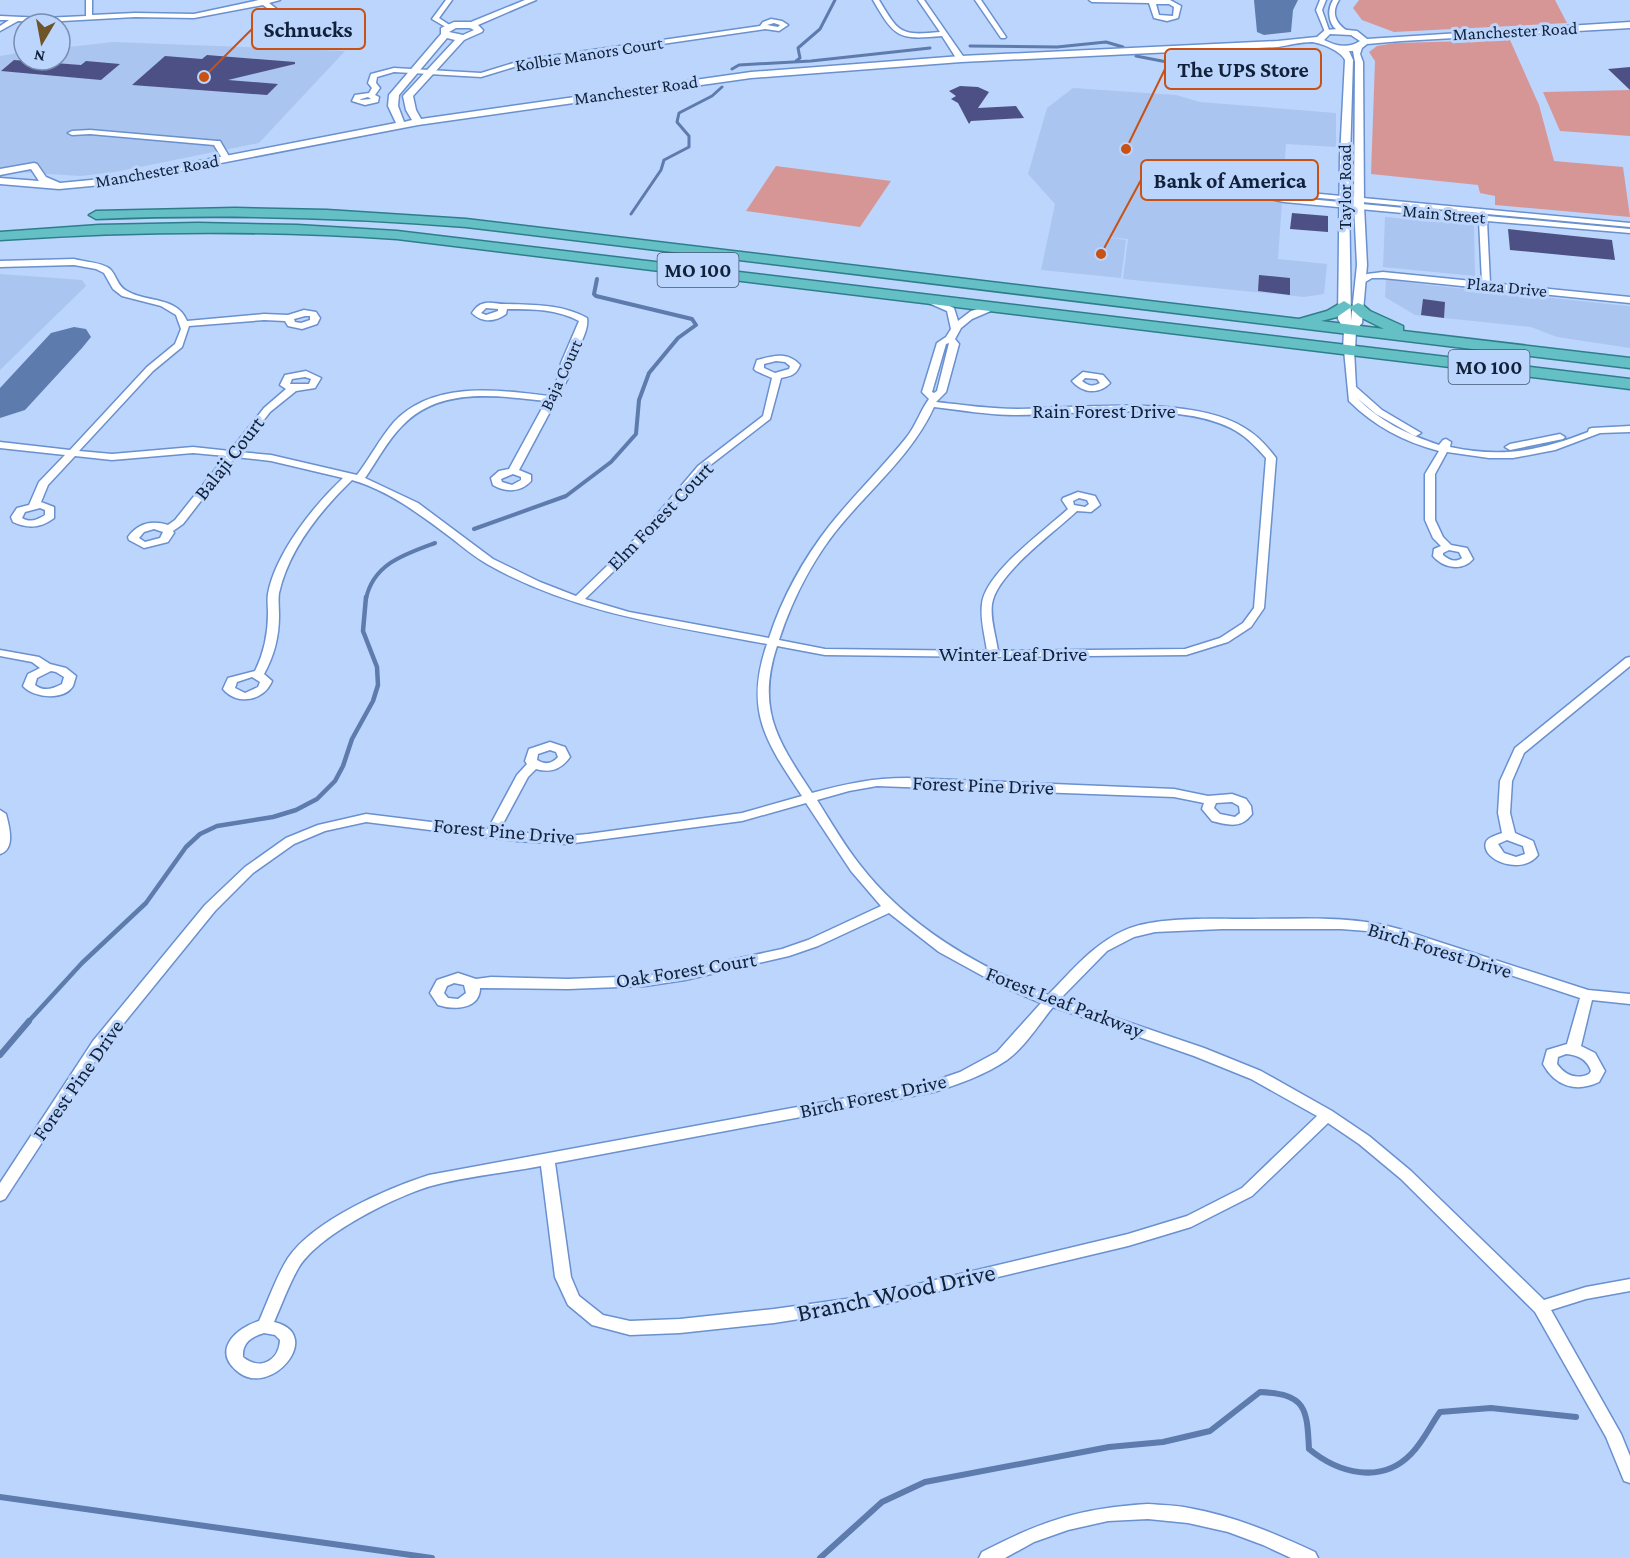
<svg xmlns="http://www.w3.org/2000/svg" width="1630" height="1558" viewBox="0 0 1630 1558" font-family="'Crimson Pro',serif">
<style>
.built{fill:#aac5ef}
.green{fill:#d69696}
.water{fill:#5d7bac}
.lines{fill:none;stroke-linecap:round;stroke-linejoin:round}
.stream-far3{stroke:#5d7bac;stroke-width:3}
.stream-far2{stroke:#5d7bac;stroke-width:4}
.stream-far1{stroke:#5d7bac;stroke-width:4.5}
.stream{stroke:#5d7bac;stroke-width:6}
.building{fill:#4d5084}
.minor-casing{stroke:#6990cf;stroke-width:3}
.tertiary-casing{stroke:#6990cf;stroke-width:3}
.trunk-casing{stroke:#2e7e8a;stroke-width:3}
.minor{fill:#fff;fill-rule:evenodd}
.tertiary{fill:#fff;fill-rule:evenodd}
.trunk{fill:#64c0c4;fill-rule:evenodd}
.labels{text-anchor:middle;stroke-width:6;stroke-linejoin:round;paint-order:stroke}
.far-street-label{font-size:18px;fill:#112139;stroke:#bcd5fd}
.shield{fill:#bcd5fd;stroke:#445774;stroke-width:1.5}
.shield-label{font-size:20px;font-weight:bold;fill:#112139}
.street-label{font-size:21px;fill:#112139;stroke:#bcd5fd}
.near-street-label{font-size:26px;fill:#112139;stroke:#bcd5fd}
.leader{fill:none;stroke:#c85113;stroke-width:2}
.callout-dot{fill:#c85113;stroke:#bcd5fd;stroke-width:2}
.callout{fill:#bcd5fd;stroke:#c85113;stroke-width:2}
.callout-label{font-size:22px;text-anchor:middle;font-weight:bold;fill:#112139}
</style>
<rect width="100%" height="100%" fill="#bcd5fd"/>
<!-- built -->
<path class="built" d="M113,42L345,51L259,143L115,172L81,176L0,171V56L24,52V60H60V48Z
M1073,88L1176,95L1200,102L1336,113V147L1286,144L1278,259L1327,264L1324,294L1304,297L1123,279L1128,239L1098,236L1126,240L1121,278L1041,270L1055,204L1028,174L1047,108Z
M1385,217L1474,225L1475,276L1383,267Z
M0,274L82,280L86,286L0,370Z
M1386,279L1428,285L1628,306L1630,307V348L1557,337L1531,327L1415,315L1385,297Z"/>
<!-- green -->
<path class="green" d="M1359,0H1555L1567,23L1394,32L1362,20L1353,8Z
M1510,40L1539,105L1554,161L1623,167L1630,217L1495,205V196L1480,193L1478,185L1371,174L1375,61L1369,52L1377,46L1395,43Z
M1630,90V136L1560,131L1543,92Z
M776,166L891,181L860,227L746,211Z"/>
<!-- water -->
<path class="water" d="M1254,0H1298L1293,10L1291,32L1264,35L1257,32Z
M74,327L86,329L91,337L82,348L25,410L0,418V388L51,333Z"/>
<g class="lines">
<!-- stream-far3 -->
<path class="stream-far3" d="M970,46L1057,47L1106,42L1123,47
M1136,56L1167,62L1302,74
M796,61L800,58L798,48L820,29L835,0
M732,69L739,65L811,61L930,48
M631,214L661,170L664,160L689,147V136L677,122L679,113L712,96L722,87"/>
<!-- stream-far2 -->
<path class="stream-far2" d="M474,529L566,496L611,462L636,434L639,400L649,373L678,338L696,325L692,319L596,296L594,294L597,279
M366,599C373,564 405,554 435,543"/>
<!-- stream-far1 -->
<path class="stream-far1" d="M28,1022L82,963L146,903L186,847L200,834L217,826L273,817L296,810L317,799L335,781L343,766L352,739L373,701L378,685L377,667L363,631L366,597"/>
<!-- stream -->
<path class="stream" d="M0,1055L29,1021
M0,1497L432,1558
M820,1558L882,1502L925,1482L1109,1447L1163,1442L1210,1431L1260,1392C1306,1394 1307,1408 1309,1449C1338,1473 1381,1485 1411,1454C1423,1442 1430,1426 1440,1412L1491,1408L1576,1417"/>
</g>
<!-- building -->
<path class="building" d="M207,55L295,62V64L228,80L278,84L267,95L132,85L165,56L202,59Z
M14,60L81,65L86,61L120,64L101,80L1,71Z
M1630,67V90L1608,69Z
M960,86L978,87L989,92L978,108L1016,106L1024,118L971,121L969,124L958,103L951,99L956,96L949,91Z
M1292,213L1328,216V232L1290,229Z
M1508,229L1612,240L1615,260L1510,250Z
M1259,275L1290,278V295L1258,291Z
M1423,299L1445,302L1444,318L1421,315Z"/>
<g class="lines">
<!-- minor casing -->
<g class="minor-casing">
<path id="minor" d="M86,0H92V15L135,13L194,14L259,0H280L269,3L283,14H297L307,19L298,25L283,23V18L279,17L263,5L194,18L135,17L44,22L18,21L0,31V26L9,20H0V16L44,18L86,16ZM289,18L299,19L290,21Z
M446,0H452L439,18L451,26L452,27L449,29L432,19Z
M873,0H879C899,33 900,36 940,32L918,0H924L965,59L958,61L942,36C898,40 895,38 873,0Z
M975,0H981L1006,37L1005,38H1001Z
M1089,0H1170L1181,6L1178,18L1167,21L1154,18L1149,3L1092,2ZM1156,4H1169L1174,7L1173,16L1159,15Z
M1320,0H1326L1322,10L1330,33L1325,32L1316,10Z
M1333,0H1339C1331,13 1335,22 1347,31V33C1330,33 1325,13 1333,0Z
M771,19L782,21L788,25L779,31L765,29L524,64L481,77L394,72L377,77L376,83L380,88L375,95L379,97L378,102L365,105L352,101L355,95L369,93L372,88L368,83L371,74L394,68L481,73L523,60L760,26L763,22ZM774,23L780,25L778,27L767,25ZM368,97L371,99L360,100L361,99Z
M90,130L217,141H220L230,158L223,160L214,145L90,134L72,135L68,133L72,131Z
M1146,183L1257,192L1288,191L1630,223V227L1487,214V216L1630,229V233L1487,221L1490,283L1630,297V303L1383,278H1372L1360,285L1356,282L1367,274L1383,272L1482,282L1479,220L1284,202L1257,196L1149,187H1146ZM1288,195L1479,213V215L1276,196Z
M74,259C84,262 102,262 110,269C117,276 117,286 127,291C147,303 177,296 187,321L264,314L288,315L304,310L316,312L320,318L317,324L302,329L288,326L285,321L264,320L189,326L182,347L153,371L79,451L112,454L193,447L230,451L264,408L286,389L280,385L285,375L306,371L321,378L315,388L296,391L270,412L239,452L271,455L357,475C370,458 380,438 394,422C434,380 498,390 549,396L558,378L561,363L579,321C557,309 532,309 507,309L506,314C495,322 482,323 472,313C474,310 478,305 482,304C489,301 497,304 505,304C534,305 561,304 587,318C590,335 569,358 568,378L519,470L531,475V481C521,492 506,493 493,485L491,478L499,471L509,469L546,401C497,396 440,386 402,426C387,441 377,461 365,478L418,503L493,559L540,582L576,596L643,531L698,466L763,416L772,378L756,371L754,369L757,360C773,356 787,351 800,365C796,375 791,376 781,378L770,419L704,470L651,535L585,599L629,612L769,638C782,598 804,558 830,525C854,495 882,468 906,438C916,426 920,411 929,399L922,392L937,343L946,337L951,329L947,311L924,301V297H930L954,308L958,321L971,311L996,304L1000,307L972,319L961,328L955,339L959,344L946,392L936,402C964,405 991,409 1018,409C1080,408 1190,395 1243,427C1256,434 1267,446 1276,458L1264,608L1251,627L1228,642L1186,655L993,657L825,655L777,646C756,710 778,741 812,793C845,784 872,778 907,778L1174,789L1208,796L1232,794L1246,799L1251,806L1252,814C1241,829 1228,825 1212,821L1202,809L1204,803L1174,797L877,786L849,791L817,800C831,822 844,845 860,865C908,927 977,966 1048,995C1072,971 1093,944 1125,930C1157,916 1216,919 1252,919C1301,919 1351,915 1399,929L1588,990L1630,994V1004L1592,1000L1581,1046L1595,1053L1605,1071L1599,1082C1576,1093 1555,1086 1543,1064L1547,1050L1567,1044L1580,998L1392,936L1367,931L1341,929H1222L1155,932L1134,937L1107,951L1060,999L1204,1048L1261,1071L1332,1111L1369,1136L1411,1171L1544,1300L1586,1287L1630,1279V1291L1586,1299L1551,1310L1621,1434L1630,1456V1483L1624,1481L1606,1437L1535,1312L1401,1179L1359,1144L1328,1123L1252,1196L1191,1227L1128,1246L868,1308L774,1323L680,1333L630,1335L592,1325L568,1305L555,1277L541,1166C505,1173 467,1176 431,1186C394,1197 320,1234 299,1267C289,1284 282,1304 274,1322C326,1334 270,1400 237,1371C212,1350 236,1328 259,1321C268,1301 276,1277 288,1258C314,1220 386,1189 429,1175L928,1083L960,1072L997,1052L1041,1003L1001,986L939,952L889,913L818,946L789,956L685,980L645,986L568,989L480,988C480,1010 453,1010 438,1005L430,993L437,980L458,973L476,979L491,977L568,979L645,976L685,970L782,949L808,940L881,906L851,871L806,803L742,821L567,844L518,841L366,822L325,831L294,844L253,873L215,911L103,1049L5,1199L0,1201V1183L93,1041L205,905L245,867L286,838L318,825L366,814L488,829L517,775L527,764L525,761L529,749L550,742L565,747L570,757C561,770 550,773 536,769L528,777L499,831L567,836L588,834L742,813L802,796C766,742 744,711 767,644C671,626 573,613 487,564C475,557 464,548 454,540C422,516 390,491 352,480C320,511 289,549 279,593C278,600 279,608 279,616C279,637 274,656 264,674L272,681C264,701 237,706 223,689L228,678L255,671C264,653 268,633 268,613C268,607 267,600 268,594C275,554 314,505 343,478L271,461L235,457L183,524L173,531L174,533L168,542L144,548L129,540L128,537C138,523 152,520 168,525L175,520L226,456L193,453L112,460L75,456L48,485L41,502L54,507V518C41,528 28,529 13,522L11,517L17,508L29,505L39,482L65,455L0,448V442L70,450L147,367L175,344L181,329L176,315L161,306L122,296L113,289L104,273L96,269L74,265L0,267V261ZM486,308L498,309V311L486,315L481,313ZM305,316H310V320L301,323L295,322L294,319ZM949,343L937,391L934,393L932,392L946,344ZM776,361L785,362L790,366L789,369L775,373L764,368V364ZM305,377L311,379L309,384H290L292,379ZM934,407C961,410 988,415 1015,415C1076,415 1184,400 1236,431C1248,438 1257,448 1266,458L1254,608L1243,623L1220,638L1185,649L998,651C996,636 990,619 992,604C996,574 1055,532 1077,511L1091,512L1100,505L1095,496L1078,492L1063,498L1062,500L1068,509C1044,531 985,573 982,604C980,619 985,636 987,651L825,649L779,640C793,597 816,553 846,519C877,483 914,451 934,407ZM513,474L521,477V480L512,485L502,482L501,479ZM1079,498L1087,500L1089,504L1085,507L1074,505L1073,501ZM40,508L45,510V515C37,520 30,523 22,518L25,512ZM154,529L163,532L160,538L145,542L139,538L144,532ZM252,677L260,682L258,687L245,693L235,688L237,682ZM550,750L556,752L558,757C552,764 545,765 537,760L538,754ZM1232,802L1239,806L1240,813L1235,817L1220,814L1214,808L1216,803ZM454,983L464,985L466,993L458,999L448,998L444,993L447,986ZM1053,1007L1194,1056L1251,1079L1317,1116L1242,1188L1187,1216L1128,1234L868,1296L774,1309L680,1319L630,1321L603,1315L579,1296L571,1277L555,1163L934,1092C959,1084 985,1075 1007,1060C1025,1047 1039,1024 1053,1007ZM1566,1054C1578,1055 1587,1059 1591,1071L1589,1074C1576,1080 1565,1075 1557,1064L1558,1057ZM264,1333L275,1335L280,1340C279,1361 260,1371 243,1357C242,1343 251,1337 264,1333Z
M1349,347L1354,350L1356,387L1382,410L1421,433L1416,436L1413,435L1376,414L1357,398C1381,422 1407,434 1439,445L1443,440L1446,439L1451,442L1450,447C1501,458 1540,451 1588,432L1589,429L1592,428L1630,426V432L1600,433L1555,450L1513,458H1489L1447,452L1435,474V520L1443,537L1451,545L1467,548L1473,559C1462,572 1443,568 1433,556L1434,549L1441,546L1433,538L1425,520V474L1439,451C1404,442 1374,426 1349,401L1344,350ZM1449,550L1459,552L1462,558C1455,563 1449,560 1443,555V553Z
M1083,372L1103,375L1110,383C1099,395 1082,393 1072,381ZM1085,378L1097,379L1100,383C1093,387 1088,386 1082,381Z
M1560,434L1565,437L1563,439L1510,450L1505,447L1510,444Z
M0,650L39,657L50,664L66,668L76,676C75,679 74,683 73,686C64,701 33,698 23,686L28,674L40,668L32,662L0,656ZM51,671L56,672L64,677L62,684C52,689 44,692 35,685L37,678Z
M1630,657V666L1524,753L1512,781L1510,813L1515,833L1533,841L1538,855C1522,876 1480,860 1486,842C1488,837 1497,835 1502,833L1498,813L1500,781L1515,748L1626,658ZM1507,840L1523,846L1525,854L1516,857L1504,853L1498,844Z
M0,810L6,814C9,826 16,849 0,854Z
M1148,1504C1161,1505 1176,1505 1189,1508C1234,1516 1274,1533 1315,1552L1318,1558H1291L1263,1545L1228,1532L1188,1523L1148,1519L1108,1521L1068,1530L1034,1542L1005,1558H979L982,1552C1042,1521 1080,1508 1148,1504Z"/>
</g>
<!-- tertiary casing -->
<g class="tertiary-casing">
<path id="tertiary" d="M525,0H536L478,25L483,30L482,32L464,40L413,96L416,110L421,119L751,72L961,56L1278,41L1317,37L1325,30L1338,29L1357,31L1367,39L1630,22V28L1401,41L1367,44L1362,48L1360,54L1363,62L1364,206L1367,265L1362,323L1356,330L1355,350L1349,353L1343,350L1344,330L1338,319L1340,157L1345,60C1341,51 1321,43 1312,42C1301,42 1289,45 1278,47L961,62L751,78L418,125L112,184L59,189L0,184V178L39,181L31,169L0,175V169L34,163L37,164L46,177L60,183L112,178L396,123L388,106L389,95L441,34V28L454,22H471ZM456,28H470L474,30L463,35L449,32ZM1330,34L1351,35L1360,41C1348,49 1336,46 1324,40ZM447,38L455,40L403,96L406,110L412,120L404,122L398,106L399,95ZM1349,51H1353L1355,62L1354,206L1357,265L1351,321L1349,190L1353,60Z"/>
</g>
<!-- trunk casing -->
<g class="trunk-casing">
<path id="trunk" d="M235,208L327,210L466,219L1299,319L1327,311L1344,301L1352,306L1358,303L1363,305L1370,311L1403,326V331L1630,358V368L466,227C343,217 220,214 96,219L89,215L96,211ZM1350,308L1360,317L1384,329L1321,321L1337,317Z
M198,223L297,225L397,231L1630,379V389L397,239C264,230 133,231 0,240V232L99,225Z"/>
</g>
<!-- minor -->
<use href="#minor" class="minor"/>
<!-- tertiary -->
<use href="#tertiary" class="tertiary"/>
<!-- trunk -->
<use href="#trunk" class="trunk"/>
</g>
<g class="labels">
<!-- far-street labels -->
<g class="far-street-label">
<text transform="translate(1515 31) rotate(-3)" y="6">Manchester Road</text>
<text transform="translate(589 54) rotate(-9)" y="6">Kolbie Manors Court</text>
<text transform="translate(636 90) rotate(-8)" y="6">Manchester Road</text>
<text transform="translate(157 171) rotate(-10)" y="6">Manchester Road</text>
<text transform="translate(1345 187) rotate(-90)" y="6">Taylor Road</text>
<text transform="translate(1444 214) rotate(5)" y="6">Main Street</text>
<text transform="translate(1507 287) rotate(6)" y="6">Plaza Drive</text>
<text transform="translate(561 375) rotate(-65)" y="6">Baja Court</text>
</g>
<!-- shield labels -->
<g class="shield">
<rect x="657.5" y="253" width="81" height="34" rx="4.5"/>
<rect x="1448.5" y="350" width="81" height="34" rx="4.5"/>
</g>
<g class="shield-label">
<text x="698" y="277">MO 100</text>
<text x="1489" y="374">MO 100</text>
</g>
<!-- street labels -->
<g class="street-label">
<text x="1104" y="418">Rain Forest Drive</text>
<text transform="translate(229 458) rotate(-52)" y="7">Balaji Court</text>
<text transform="translate(660 516) rotate(-46)" y="7">Elm Forest Court</text>
<text x="1013" y="661">Winter Leaf Drive</text>
<text transform="translate(983 785) rotate(2)" y="7">Forest Pine Drive</text>
<text transform="translate(504 831) rotate(5)" y="7">Forest Pine Drive</text>
<text transform="translate(1440 950) rotate(17)" y="7">Birch Forest Drive</text>
<text transform="translate(686 970) rotate(-9)" y="7">Oak Forest Court</text>
<text transform="translate(1065 1002) rotate(21)" y="7">Forest Leaf Parkway</text>
<text transform="translate(78 1080) rotate(-55)" y="7">Forest Pine Drive</text>
<text transform="translate(873 1096) rotate(-12)" y="7">Birch Forest Drive</text>
</g>
<!-- near-street labels -->
<g class="near-street-label">
<text transform="translate(896 1292) rotate(-12)" y="9">Branch Wood Drive</text>
</g>
</g>
<!-- callouts -->
<path class="leader" d="M204 77L252 29M1126 149L1165 69M1101 254L1141 180"/>
<g class="callout-dot">
<circle cx="204" cy="77" r="6"/>
<circle cx="1126" cy="149" r="6"/>
<circle cx="1101" cy="254" r="6"/>
</g>
<g class="callout">
<rect x="252" y="9" width="113" height="40" rx="6"/>
<rect x="1165" y="49" width="156" height="40" rx="6"/>
<rect x="1141" y="160" width="177" height="40" rx="6"/>
</g>
<g class="callout-label">
<text x="308" y="37">Schnucks</text>
<text x="1243" y="77">The UPS Store</text>
<text x="1230" y="188">Bank of America</text>
</g>
<!-- north arrow -->
<g transform="translate(42 42) rotate(190)"><circle r="28" fill="#bcd5fd" stroke="#788daf" stroke-width="1.5"/>
<path d="M0-4.5L10 22L0 15L-10 22Z" fill="#6e5426"/>
<text y="-9" font-size="16" font-weight="bold" text-anchor="middle" fill="#112139">N</text>
</g>
</svg>
